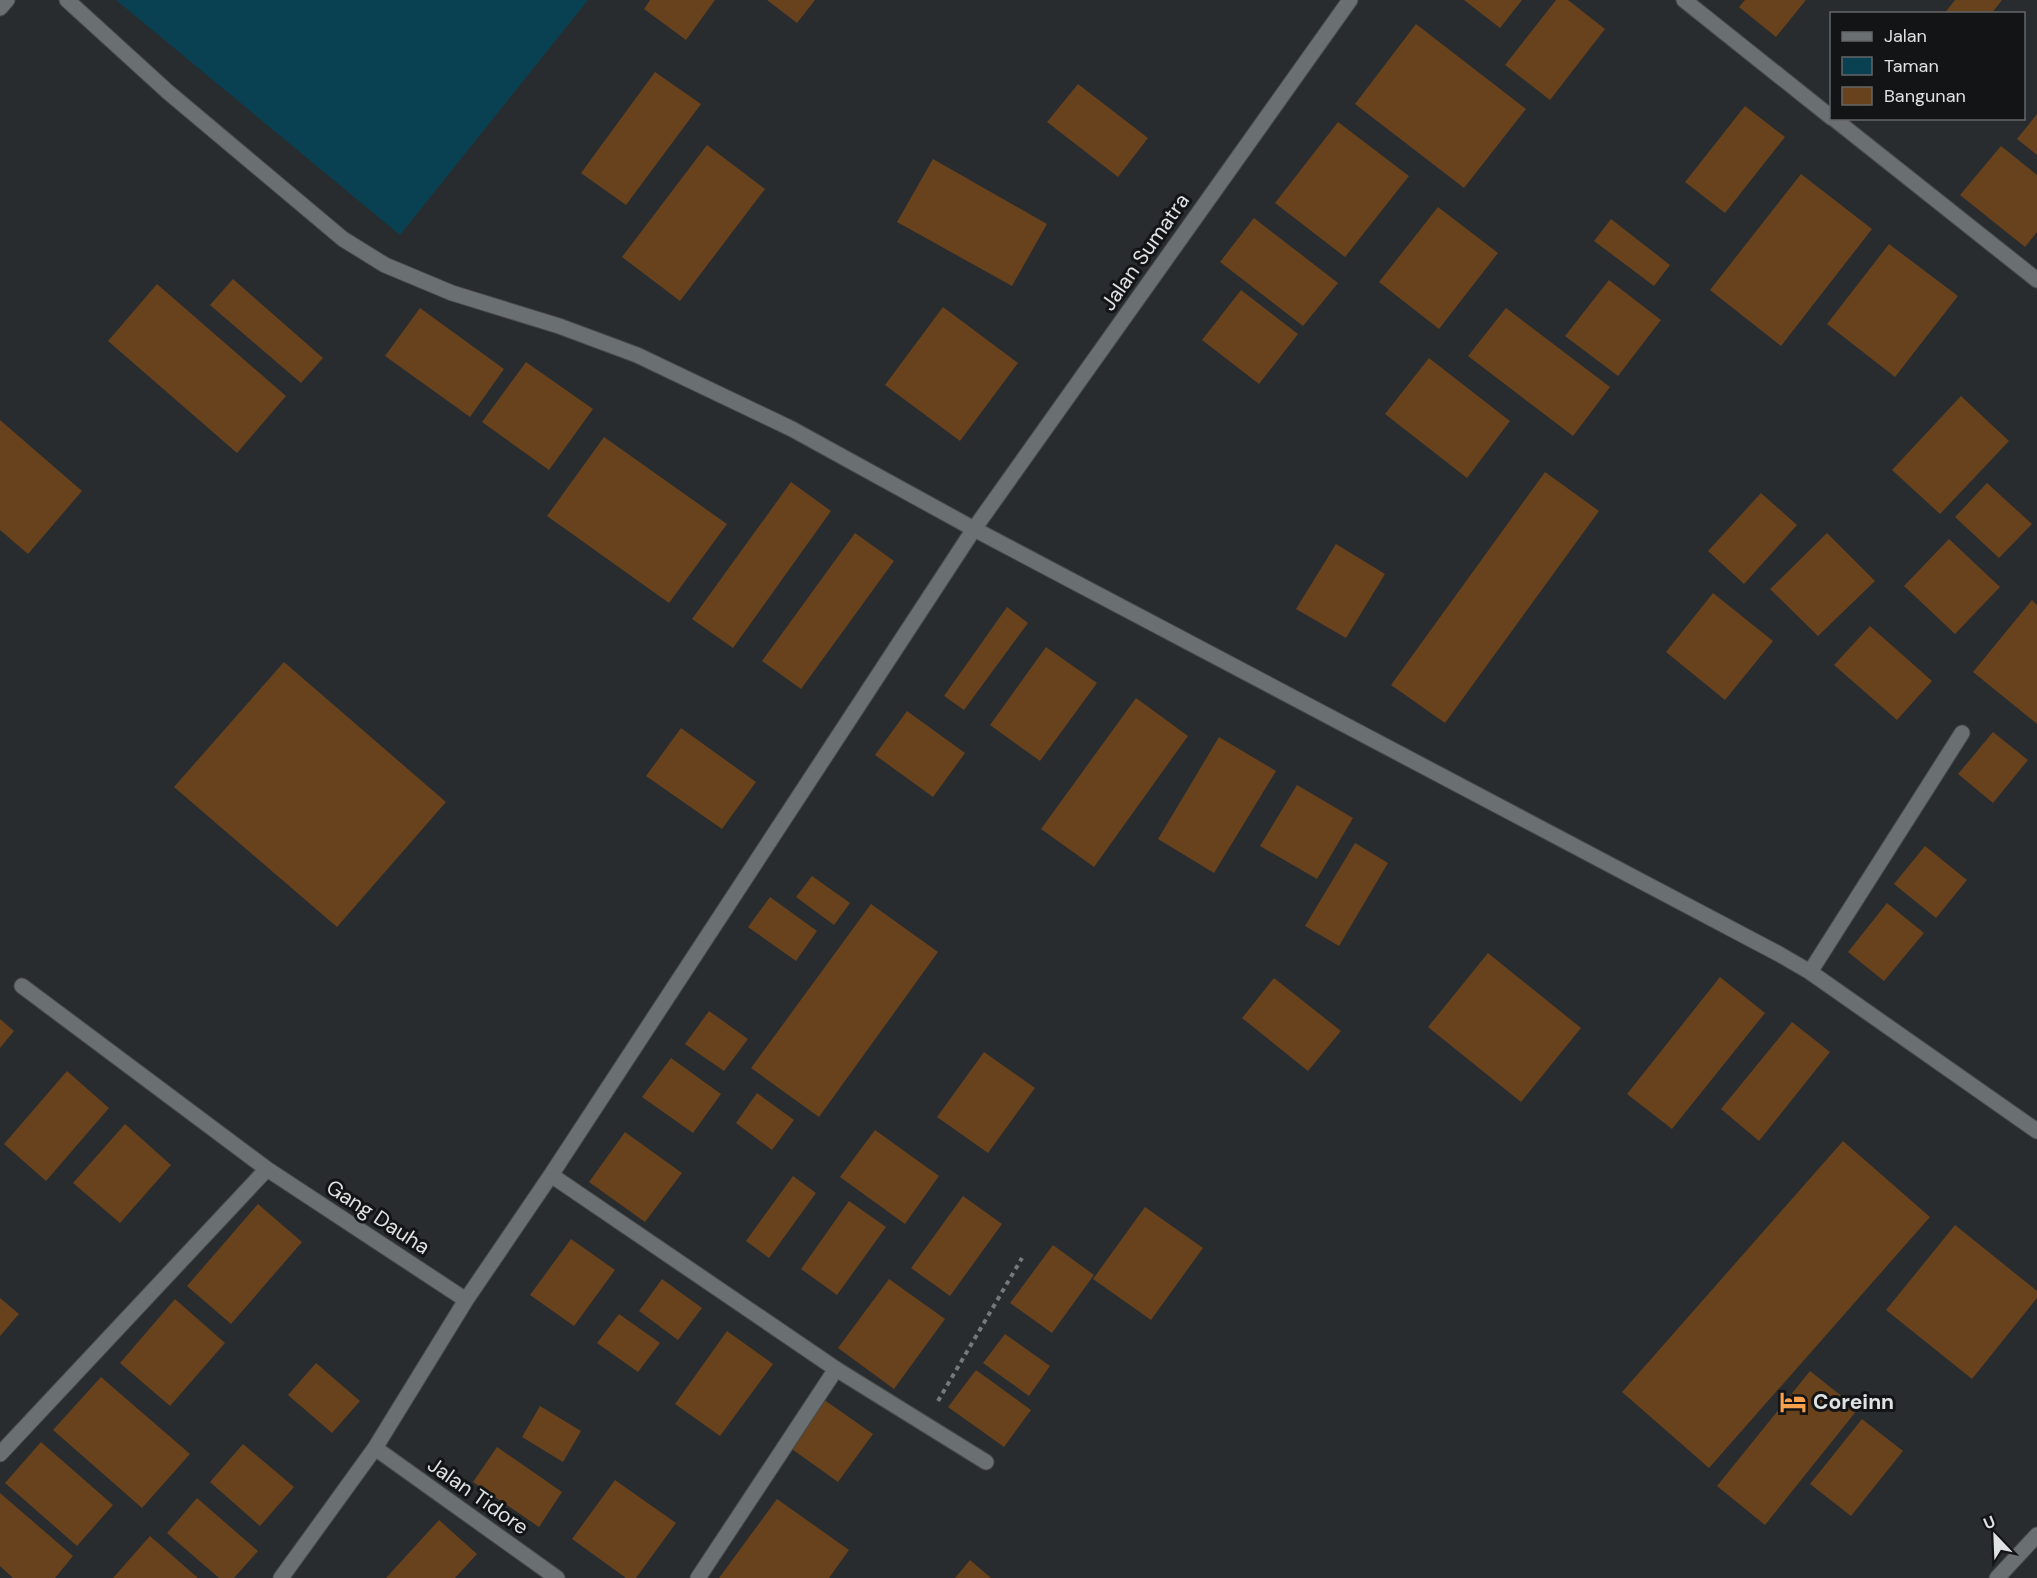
<svg xmlns="http://www.w3.org/2000/svg" width="2037" height="1578" viewBox="0 0 2037 1578" font-family="'DM Sans',sans-serif">
<style>
.green{fill:#094153}
.building{fill:#68411d}
.lines{fill:none;stroke-linecap:round;stroke-linejoin:round}
.minor-casing{stroke:#474a4b;stroke-width:17}
.path{stroke:#75797a;stroke-width:4;stroke-dasharray:4.5 4.5;stroke-linecap:butt}
.minor{stroke:#6a6f71;stroke-width:15}
.labels{text-anchor:middle;stroke-width:6;stroke-linejoin:round;paint-order:stroke}
.street-label{font-size:21px;fill:#dfe2e3;stroke:#121415}
.poi-label{font-size:21px;font-weight:bold;fill:#dfe2e3;stroke:#121415;text-anchor:start}
</style>
<rect width="100%" height="100%" fill="#282c2e"/>
<!-- green -->
<path class="green" d="M116,0H588L400,235Z"/>
<!-- building -->
<path class="building" d="M650,0H715L686,40L644,9Z
M767,0H815L797,23Z
M1464,0H1522L1500,28Z
M1556,0H1568L1605,29L1550,100L1505,65Z
M1745,0H1806L1776,37L1739,7Z
M1955,0H2002L1991,14H1944Z
M1416,24L1526,109L1464,188L1355,104Z
M655,72L701,104L626,205L581,173Z
M1078,84L1148,138L1118,177L1047,122Z
M1745,106L1785,137L1725,213L1685,182Z
M2037,114V155L2017,139Z
M1338,122L1409,176L1345,257L1275,203Z
M707,145L765,189L680,301L622,257Z
M2001,146L2037,175V232L2025,247L1960,195Z
M933,159L1047,224L1012,286L897,222Z
M1801,174L1872,229L1781,346L1710,290Z
M1438,207L1498,253L1439,329L1379,282Z
M1254,218L1338,283L1303,326L1220,262Z
M1611,219L1670,265L1654,286L1594,241Z
M1889,244L1958,296L1895,377L1827,324Z
M233,279L323,358L301,383L210,305Z
M1609,280L1661,320L1618,376L1565,336Z
M157,284L286,396L237,453L108,341Z
M1241,290L1298,334L1259,384L1202,340Z
M943,307L1018,363L960,441L885,385Z
M420,308L504,369L470,417L385,356Z
M1506,308L1610,387L1573,436L1468,356Z
M1429,358L1510,421L1467,478L1385,414Z
M526,362L593,409L549,470L482,422Z
M1961,396L2009,441L1940,514L1892,470Z
M0,420L82,491L28,554L0,530Z
M604,437L727,524L669,603L547,516Z
M1545,472L1599,511L1445,723L1391,685Z
M791,482L831,511L733,648L692,619Z
M1987,483L2032,524L1999,558L1955,517Z
M1761,493L1797,525L1744,584L1708,551Z
M855,533L894,561L801,689L762,661Z
M1827,533L1875,581L1818,636L1770,589Z
M1949,539L2000,587L1955,634L1904,586Z
M1336,544L1385,574L1346,638L1296,609Z
M1713,593L1773,641L1725,700L1666,652Z
M2032,600L2037,605V724L1973,672Z
M1007,607L1028,623L964,710L944,696Z
M1870,626L1932,681L1897,720L1834,665Z
M1046,647L1097,683L1040,761L990,725Z
M284,662L446,802L337,927L174,787Z
M1136,698L1188,736L1094,867L1041,829Z
M907,711L965,753L933,797L875,755Z
M681,728L756,782L722,829L646,776Z
M1993,732L2028,760L1993,803L1958,774Z
M1219,737L1276,771L1214,873L1158,839Z
M1297,785L1353,818L1317,879L1260,846Z
M1355,843L1388,863L1339,946L1305,926Z
M1925,846L1967,880L1936,918L1894,884Z
M812,876L850,903L834,925L796,897Z
M770,897L817,931L796,961L748,927Z
M1887,903L1924,933L1884,981L1848,952Z
M871,904L938,952L819,1117L751,1068Z
M1488,953L1581,1028L1521,1102L1428,1027Z
M1720,977L1765,1013L1672,1129L1627,1094Z
M1274,978L1341,1031L1308,1071L1242,1018Z
M709,1011L748,1039L724,1071L685,1044Z
M0,1019L14,1031L0,1048Z
M1792,1022L1830,1052L1759,1141L1721,1109Z
M984,1052L1035,1088L988,1153L937,1117Z
M671,1058L721,1094L693,1133L642,1097Z
M67,1071L109,1108L46,1181L4,1144Z
M757,1093L794,1120L772,1150L736,1123Z
M125,1124L171,1165L120,1223L73,1183Z
M875,1130L939,1176L905,1224L840,1177Z
M625,1132L682,1173L645,1222L589,1182Z
M1843,1141L1930,1217L1709,1468L1622,1392Z
M793,1176L816,1193L769,1258L746,1241Z
M963,1196L1002,1224L950,1296L911,1268Z
M849,1201L886,1227L837,1295L801,1269Z
M258,1204L302,1242L231,1324L187,1286Z
M1145,1207L1203,1248L1151,1320L1093,1279Z
M1955,1225L2037,1291V1298L1972,1379L1886,1310Z
M571,1239L615,1270L574,1326L530,1295Z
M1053,1245L1094,1275L1052,1333L1010,1303Z
M662,1279L702,1308L678,1340L639,1311Z
M889,1279L945,1319L894,1389L838,1348Z
M0,1298L19,1314L0,1336Z
M175,1299L225,1343L170,1406L120,1363Z
M619,1314L660,1343L638,1372L597,1343Z
M727,1331L773,1364L720,1436L675,1404Z
M1005,1334L1050,1366L1029,1396L983,1363Z
M316,1363L360,1401L332,1433L288,1395Z
M976,1370L1031,1410L1004,1447L948,1407Z
M1810,1371L1858,1409L1765,1525L1717,1486Z
M101,1377L190,1454L142,1508L53,1430Z
M823,1399L873,1434L838,1482L789,1447Z
M540,1406L581,1431L563,1462L522,1437Z
M1862,1419L1903,1451L1851,1516L1810,1484Z
M41,1442L113,1505L77,1546L5,1483Z
M243,1444L294,1487L260,1526L210,1482Z
M497,1447L562,1492L539,1527L473,1482Z
M615,1480L676,1523L636,1578H626L572,1539Z
M0,1493L73,1556L55,1578H13L0,1566Z
M197,1498L258,1551L234,1578H219L167,1533Z
M777,1499L849,1550L829,1578H719Z
M439,1520L477,1554L455,1578H386Z
M150,1536L198,1578H113Z
M970,1560L991,1578H955Z"/>
<g class="lines">
<!-- minor casing -->
<g class="minor-casing">
<path id="minor" d="M67,0L168,92L343,239L385,265L452,293L559,326L637,355L792,429L974,529L1779,954L1810,972L2037,1131
M1684,0L1832,118
M0,8L7,0
M1833,118L2037,280
M1810,972L1962,733
M22,986L267,1169L466,1300
M551,1175L836,1369L986,1462
M375,1448L557,1578
M0,1454L267,1169
M281,1578L375,1448L466,1300L551,1175L974,529L1350,0
M698,1578L836,1369
M1997,1578L2037,1535"/>
</g>
<!-- path -->
<path class="path" d="M938,1401L1022,1258"/>
<!-- minor -->
<use href="#minor" class="minor"/>
</g>
<!-- icons -->
<defs>
<g id="hotel-bare" transform="scale(2.07)"><path d="M-6-4.5h1.5V1H6V5H4.5V3h-9V5H-6ZM-4 0a1.8 1.8 0 1 1 3.6 0ZM.5 0V-2.5h3Q6-2.5 6 0Z" fill="#f8a04b" stroke="#121415" stroke-width="2.5" paint-order="stroke"/></g>
</defs>
<g fill-rule="evenodd">
<use href="#hotel-bare" x="1793" y="1402"/>
</g>
<g class="labels">
<!-- street labels -->
<g class="street-label">
<text transform="translate(1145 252) rotate(-55)" y="7">Jalan Sumatra</text>
<text transform="translate(378 1217) rotate(33)" y="7">Gang Dauha</text>
<text transform="translate(478 1496) rotate(35)" y="7">Jalan Tidore</text>
</g>
<!-- poi labels -->
<g class="poi-label">
<text x="1813" y="1409">Coreinn</text>
</g>
</g>
<!-- legend -->
<rect x="1830" y="12" width="195" height="108" fill="#121415" stroke="#646667" stroke-width="1.5"/>
<rect x="1842" y="32" width="30" height="9" fill="#6a6f71" stroke="#646667" stroke-width="1.5"/>
<text x="1884" y="42" font-size="18" fill="#dfe2e3">Jalan</text>
<rect x="1842" y="57" width="30" height="18" fill="#094153" stroke="#646667" stroke-width="1.5"/>
<text x="1884" y="72" font-size="18" fill="#dfe2e3">Taman</text>
<rect x="1842" y="87" width="30" height="18" fill="#68411d" stroke="#646667" stroke-width="1.5"/>
<text x="1884" y="102" font-size="18" fill="#dfe2e3">Bangunan</text>
<!-- north arrow -->
<g transform="translate(1995 1536) rotate(337)" stroke="#121415" stroke-width="4.5" paint-order="stroke">
<path d="M0-4.5L10 22L0 15L-10 22Z" fill="#dfe2e3"/>
<text y="-9" font-size="16" font-weight="bold" text-anchor="middle" fill="#dfe2e3">U</text>
</g>
</svg>
